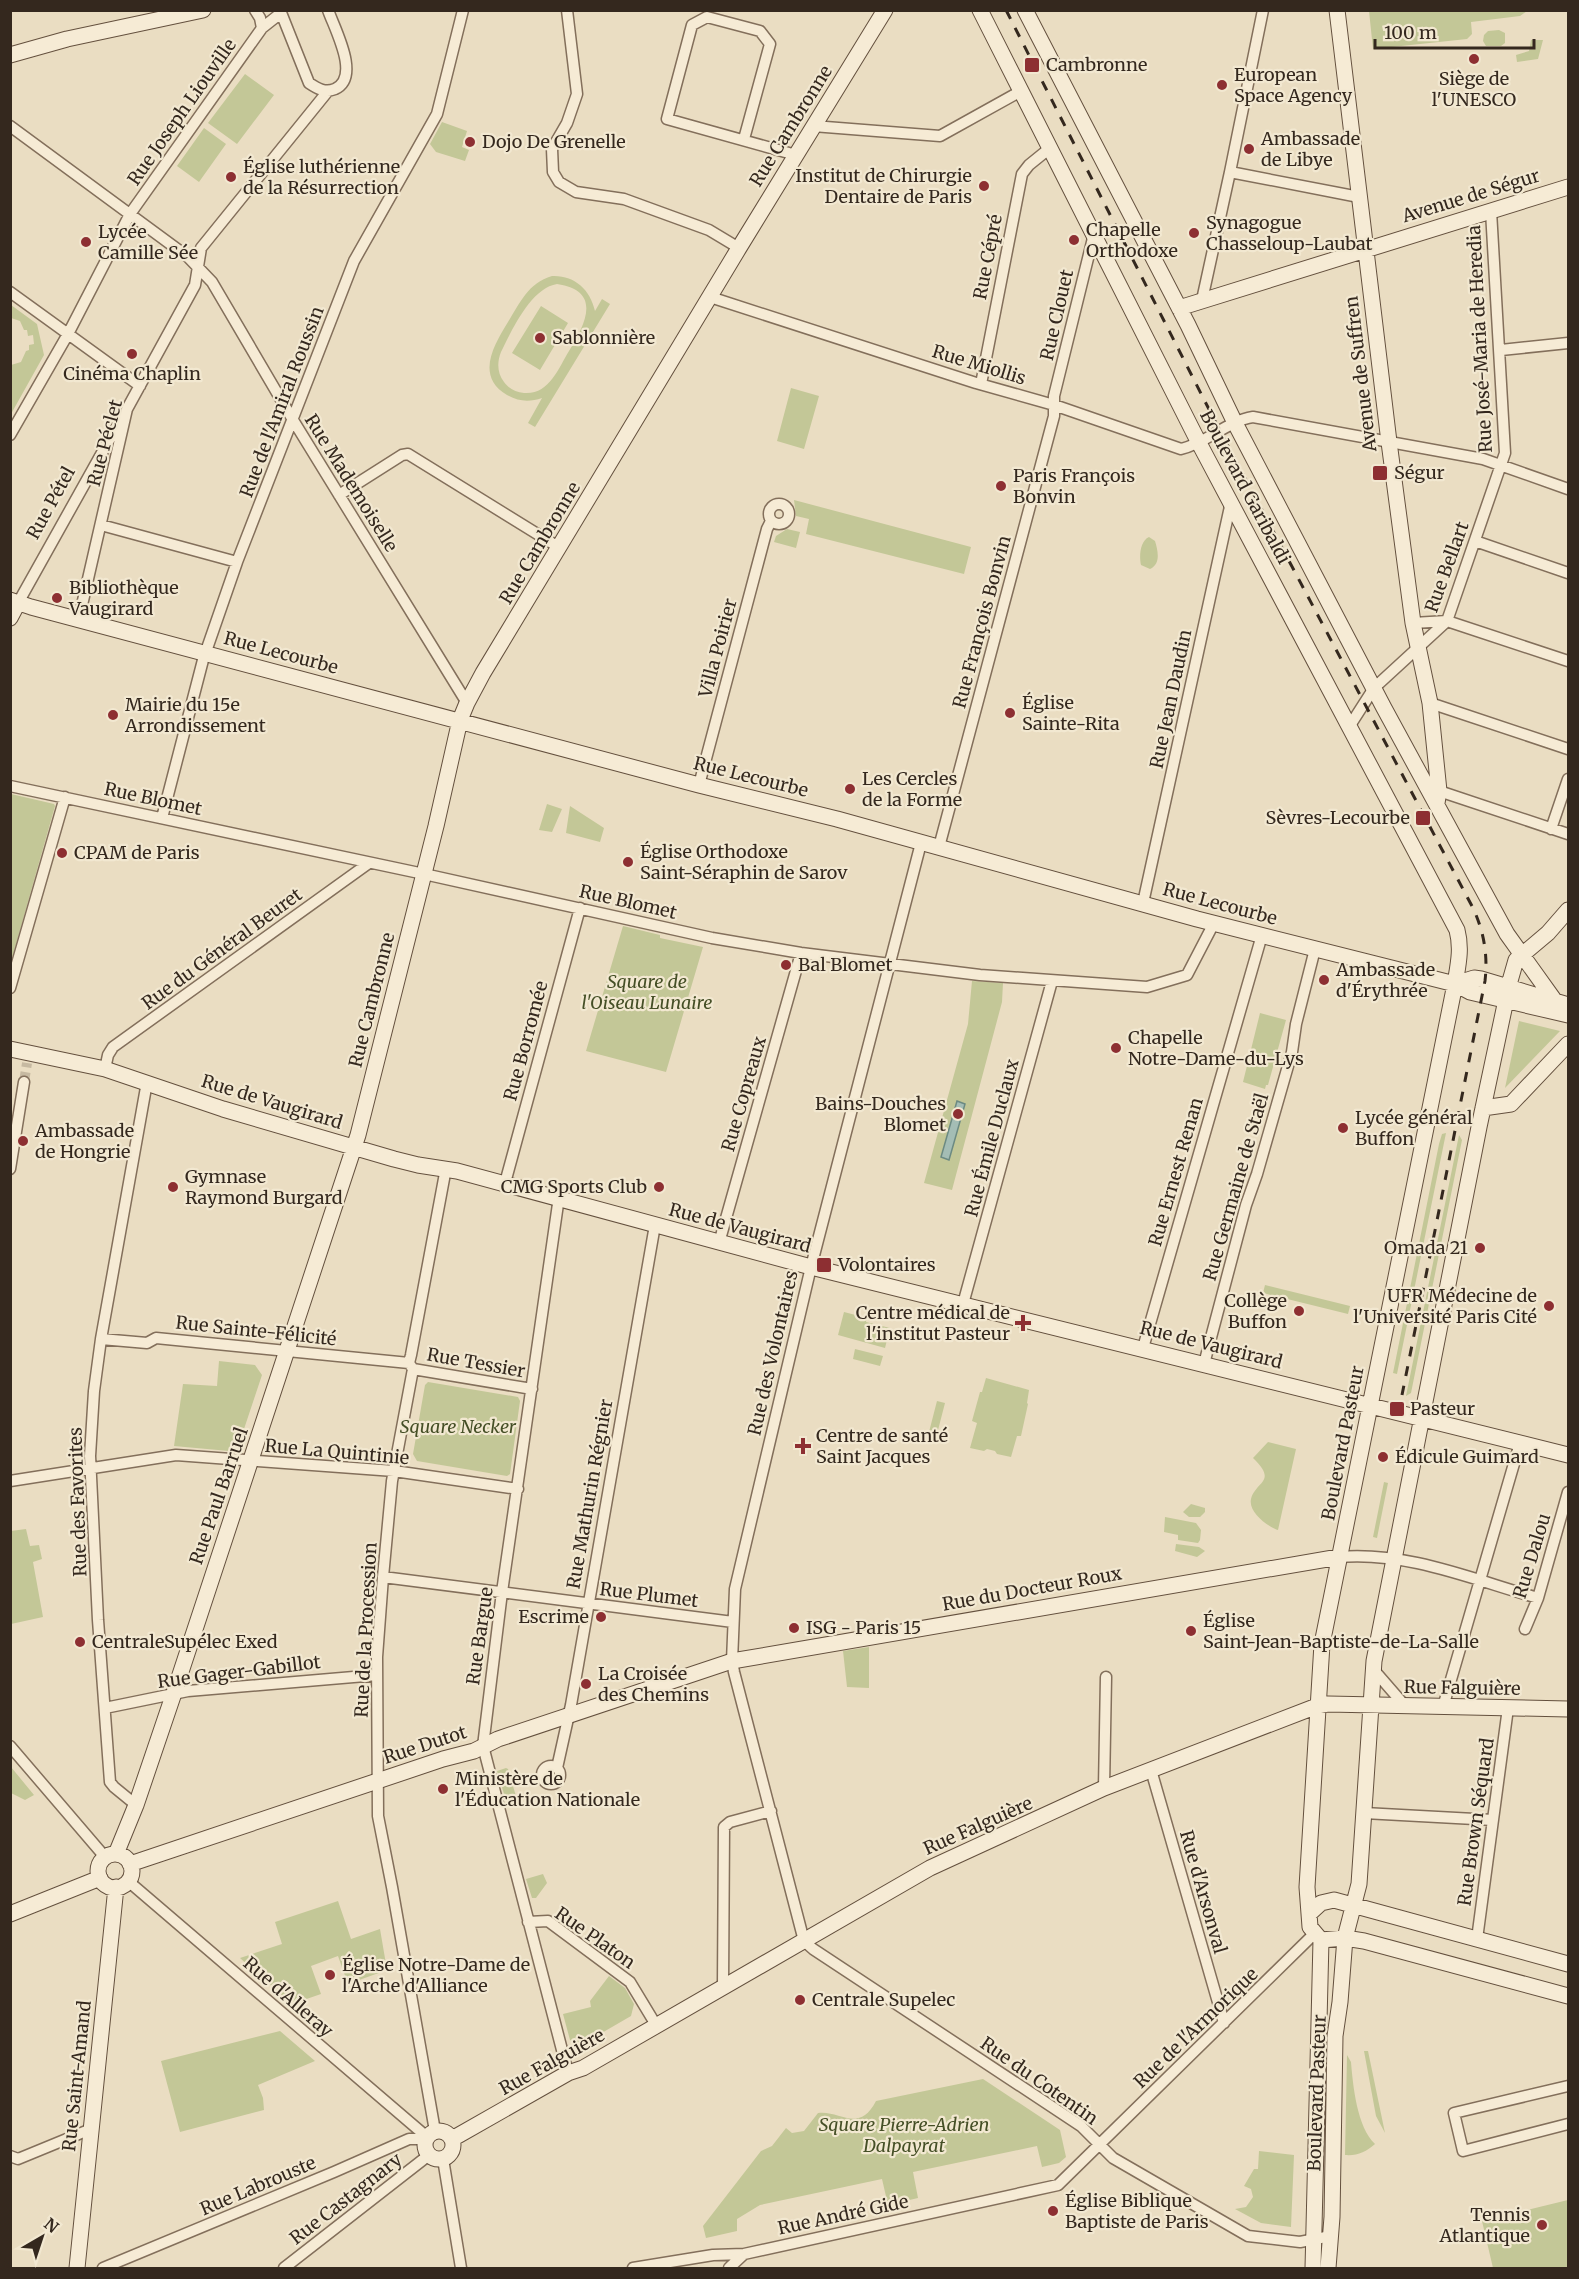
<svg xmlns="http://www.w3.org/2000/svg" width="1579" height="2279" viewBox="0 0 1579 2279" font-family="Merriweather,serif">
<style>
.green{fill:#c3c797;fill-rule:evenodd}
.water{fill:#a4bdb5;stroke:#6c8a82;stroke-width:1.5}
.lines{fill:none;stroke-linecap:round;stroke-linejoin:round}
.street-tunnel{stroke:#c6b9a1;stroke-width:10;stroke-dasharray:10 5;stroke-linecap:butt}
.street-casing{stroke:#836f5b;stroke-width:13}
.secondary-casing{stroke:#64503e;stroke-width:17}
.street{stroke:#f6ebd5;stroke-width:10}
.secondary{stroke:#f6ebd5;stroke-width:15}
.rail{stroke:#34281e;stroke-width:3;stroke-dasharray:10 10;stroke-linecap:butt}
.poi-dot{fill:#8d2f32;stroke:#f2e8d1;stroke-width:2}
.labels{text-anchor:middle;stroke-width:4.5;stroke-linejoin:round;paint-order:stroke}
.poi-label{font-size:18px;fill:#34281e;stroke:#f2e8d1;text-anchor:start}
.street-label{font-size:18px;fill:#34281e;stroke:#f2e8d1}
.park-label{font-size:18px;font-style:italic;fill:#454f26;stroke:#f2e8d1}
</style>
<rect width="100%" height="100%" fill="#eaddc2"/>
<!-- green -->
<path class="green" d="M1369,11V10L1527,11L1520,16L1471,22L1472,34L1467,39L1373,49Z
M1499,30L1505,33V43L1501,46H1486L1483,41L1484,35L1488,31Z
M1531,40H1543L1538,59L1517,62L1516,55L1529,51Z
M245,74L274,95L237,144L208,123Z
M442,122L467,131L462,147L469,150L465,161L436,152L430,144Z
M204,128L226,144L199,182L177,166Z
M552,276C574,275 590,289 595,311L602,299L610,304L535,427L528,423L542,398C530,402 519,402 507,395C475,376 494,345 508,322C520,303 528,283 552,276ZM557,284C604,291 584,326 569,351C558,369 549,395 524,393C516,392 509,389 504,382C497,373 497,362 501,352C512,330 531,288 557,284Z
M11,305L37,324L44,355L11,414V365L21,362L26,351L29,350V345L34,344L33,335L28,336L27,330H24L20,321L11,318Z
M541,306L568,323L540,370L512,353Z
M791,388L819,396L804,449L777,441Z
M794,500L971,547L964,574L806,534L809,519L796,516Z
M787,529L800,532L796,548L774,542L776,536Z
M1149,537L1155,541C1158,551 1161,564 1150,569L1141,565C1139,556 1140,541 1149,537Z
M11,794L54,804L55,806L11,962Z
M547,804L562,809L552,832L539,830Z
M570,806L604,828L600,842L566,833Z
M623,926L660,935V938L703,947L666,1072L586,1051Z
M972,981L1003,983L1002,1002L952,1190L924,1183L968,1024Z
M1260,1013L1286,1020L1268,1085H1266L1265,1089L1243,1082Z
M1519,1021L1560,1031L1505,1088Z
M1446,1133L1397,1374L1393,1373L1439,1144L1442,1134Z
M1459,1135L1462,1140L1411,1393L1406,1396Z
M1265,1285L1350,1306L1348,1314L1263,1293Z
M844,1312L867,1318L866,1322L890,1328L885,1348L838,1335Z
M855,1349L883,1356L880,1366L853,1359Z
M219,1361L255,1365L262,1375L239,1444L229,1451L174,1446L183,1384L217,1386Z
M986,1378L1029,1390L1027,1403L1028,1404L1021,1436H1017L1011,1457L997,1454L995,1451L987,1449L984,1451L970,1448L977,1423L972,1421L980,1392H982Z
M428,1382L518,1397L520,1401L510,1474L507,1476L417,1461L413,1454L425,1385Z
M937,1401L945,1403L937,1434L929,1432Z
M1268,1442L1296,1449L1278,1530C1268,1527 1248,1512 1251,1499C1256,1481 1278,1482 1253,1458Z
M1384,1482L1388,1483L1377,1538L1373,1537Z
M1191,1504L1205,1508V1512L1200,1517H1189L1183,1512Z
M1165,1517L1196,1523L1201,1530L1200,1540L1198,1543L1178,1540V1535L1164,1532Z
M26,1529L30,1546L39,1545L42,1559L33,1562L43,1617L11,1624V1531Z
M1176,1544L1199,1547L1205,1551L1197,1557L1175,1551Z
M869,1647V1688L847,1687L843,1651Z
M11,1767L34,1795L25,1800L11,1793Z
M506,1768L508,1769L518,1803L508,1807L497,1771Z
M543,1874L547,1883L536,1898H532L526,1879Z
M338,1901L351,1939L380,1929L387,1970L348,1984L338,1956L311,1966L321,1994L292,2004L240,1958L282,1944L275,1922Z
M609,1976L625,1988L634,2004L631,2016L581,2045L570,2040L563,2014L591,2007L590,2001Z
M280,2031L315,2061L258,2085L263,2098L264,2110L180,2132L161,2061Z
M1364,2051H1368L1385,2133L1376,2116Z
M1347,2055L1351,2062C1353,2086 1357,2127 1375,2144C1366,2152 1357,2156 1345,2155Z
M983,2079L1060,2130L1066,2157L1059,2163L1042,2167L1037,2146L913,2172L918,2198L888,2205L882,2179L760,2205L737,2219V2231L706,2238L703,2226L761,2151L772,2146L786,2128L792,2133L804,2131L818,2113C840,2110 859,2134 876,2101Z
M1259,2151L1294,2155L1291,2227L1261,2223L1235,2209L1246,2207L1253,2197L1251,2189L1244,2186L1254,2169H1258Z
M1568,2200V2268H1493L1482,2221Z"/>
<!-- water -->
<path class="water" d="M957,1101L965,1104L949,1160L941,1157Z"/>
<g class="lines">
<!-- street-tunnel -->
<path class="street-tunnel" d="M24,1082L27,1063"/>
<!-- street casing -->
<g class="street-casing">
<path id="street" d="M255,10L260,18L262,28
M280,10L309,83C318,89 325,93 335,89C361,77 335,30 328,10
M567,10L577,94L567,123L552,149L553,172L559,182L576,192L624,199L709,230L739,248
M10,126L188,257L212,282L293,420L467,703
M813,126L940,136L1021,91
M744,139L770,44L760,31L707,17L692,25L667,119L796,155
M1230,172L1263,10
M10,292L140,386
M710,297L976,383L1054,405L1181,449C1207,443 1227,421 1253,417L1483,459L1568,489
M1202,300L1230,172L1359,197
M1501,350L1568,343
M981,384L1022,174L1029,165L1050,148
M10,435L68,334L130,214L262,28L281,13
M339,495L402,455L408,454L560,548
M769 514a10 10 0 1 1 20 0a10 10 0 1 1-20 0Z
M101,525L237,562
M1475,541L1568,573
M18,603L122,417
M82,605L127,409L195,285L201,248L328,91
M1413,623L1447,621L1568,661
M1430,703L1568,749
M1349,727L1374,688L1447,621L1505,453L1491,211
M699,785L767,529L771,521
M10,786L424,874L712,938L801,953L980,975L1147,987L1187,975L1214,923
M1439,791L1568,834
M162,818L203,660L237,562L354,261L437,114L463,10
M1551,829L1568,779
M921,843L811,1267L735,1589L732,1661L734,1672L804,1941L813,1949L1081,2126L1113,2158L1248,2236L1300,2242L1331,2236
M939,847L1054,416V396L1094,234
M1143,903L1231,502
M10,988L65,797
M105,1069L108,1055L113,1047L369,863
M10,1169L24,1082
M505,1183L580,908
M559,1197L502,1592L483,1746L568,2073
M719,1243L801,953
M963,1304L1052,981
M101,1339L147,1343L156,1338L409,1363
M1143,1348L1262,935
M1204,1364L1246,1205L1257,1174L1292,1052L1296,1024L1315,949
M413,1369L532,1389
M10,1481L176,1455L394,1471L518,1489
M1339,1557C1407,1551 1474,1580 1538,1598
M383,1577L733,1622
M1525,1629L1538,1598L1568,1492
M1373,1669L1406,1707
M1443,1707L1520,1443
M105,1708L188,1691L377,1675
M10,1746L105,1857
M542 1775a9 9 0 1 1 18 0a9 9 0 1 1-18 0Z
M557,1768L571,1705L655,1225
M1151,1770L1224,2023
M1104,1788L1106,1677
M136,1805L114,1787L110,1782L98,1620L90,1456L94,1391L101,1339L147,1082
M1364,1813L1493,1820
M128,1881L427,2137
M528,1922L548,1921L630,1982L656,2025
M1477,1939L1508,1708
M723,1986L724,1827L730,1822L771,1811
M1568,2086L1454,2113L1463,2151L1568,2124
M435,2131L392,1887L378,1816L377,1657L383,1577L392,1481L413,1369L409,1363L411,1355L446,1168
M10,2156L18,2159L91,2129
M443,2159L461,2268
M103,2268L334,2172L409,2139H425
M284,2268L429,2155
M633,2268L713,2255L744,2254L1058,2185L1314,1934
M729,2268L744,2254"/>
</g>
<!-- secondary casing -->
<g class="secondary-casing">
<path id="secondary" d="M980,10L1199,443L1457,930C1462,949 1458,965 1455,984L1322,1644L1307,1887L1310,1927L1321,1940L1345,1938L1364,1941L1568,1996
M1025,10L1188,325L1235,423L1384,708L1507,934L1555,1001
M1337,10L1389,442L1413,623L1430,703L1439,791L1437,803
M10,55L67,39L203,10
M1179,308L1568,187
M10,600L31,607L699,785L837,819L1197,919L1455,984L1474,978L1481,979L1568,1005
M10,618L18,603
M1455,984L1470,992L1568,1015
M10,1049L105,1069L223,1109L394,1159L418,1165L457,1171L811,1267L1568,1455
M1483,1108L1511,1104L1568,1044
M116,1854L136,1805L174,1693L358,1135L436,826L460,720L467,703L483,673L739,248L885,10
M98 1871a17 17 0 1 1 34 0a17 17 0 1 1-34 0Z
M130,1864L443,1759L474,1751L498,1739L732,1661L1339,1557
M10,1914L100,1878
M1309,1914L1321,1903L1334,1900L1568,1964
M425 2145a14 14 0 1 1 28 0a14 14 0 1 1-28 0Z
M452,2139L568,2073L583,2068L930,1868L1104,1788L1317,1706L1328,1704L1568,1709
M77,2268L116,1887
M1313,2268L1321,1940
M1328,2268L1332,2217L1335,2036L1340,2002L1345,1938L1359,1884L1374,1661L1479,1127L1510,981L1516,960L1548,933L1568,910"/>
</g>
<!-- street -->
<use href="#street" class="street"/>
<!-- secondary -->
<use href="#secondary" class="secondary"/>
<!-- rail -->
<path class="rail" d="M1006,10L1218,427L1473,908C1484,932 1488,955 1485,981L1402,1395"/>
</g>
<!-- markers -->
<g class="poi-dot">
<circle cx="1474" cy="59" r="6"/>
<rect x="1024" y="57" width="16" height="16" rx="3"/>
<circle cx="1222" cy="85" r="6"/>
<circle cx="470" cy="142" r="6"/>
<circle cx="1249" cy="149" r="6"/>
<circle cx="231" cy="177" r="6"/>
<circle cx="984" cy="186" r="6"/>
<circle cx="1194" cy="233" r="6"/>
<circle cx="1074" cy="240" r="6"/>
<circle cx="86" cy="242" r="6"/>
<circle cx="540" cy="338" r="6"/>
<circle cx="132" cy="354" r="6"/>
<rect x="1372" y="465" width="16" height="16" rx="3"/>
<circle cx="1001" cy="486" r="6"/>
<circle cx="57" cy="598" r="6"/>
<circle cx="1010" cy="713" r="6"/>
<circle cx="113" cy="715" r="6"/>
<circle cx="850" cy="789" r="6"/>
<rect x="1415" y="810" width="16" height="16" rx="3"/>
<circle cx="62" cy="853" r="6"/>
<circle cx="628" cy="862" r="6"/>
<circle cx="786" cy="965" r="6"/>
<circle cx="1324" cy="980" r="6"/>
<circle cx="1116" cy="1048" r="6"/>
<circle cx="958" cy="1114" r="6"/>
<circle cx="1343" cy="1128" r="6"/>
<circle cx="23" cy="1141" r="6"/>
<circle cx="173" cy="1187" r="6"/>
<circle cx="659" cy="1187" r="6"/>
<circle cx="1480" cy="1248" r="6"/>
<rect x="816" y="1257" width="16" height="16" rx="3"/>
<circle cx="1549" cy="1306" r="6"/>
<circle cx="1299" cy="1311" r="6"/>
<path d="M1020 1314h6v6h6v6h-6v6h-6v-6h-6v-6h6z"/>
<rect x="1389" y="1401" width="16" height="16" rx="3"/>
<path d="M800 1437h6v6h6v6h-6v6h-6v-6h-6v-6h6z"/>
<circle cx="1383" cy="1457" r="6"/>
<circle cx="601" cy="1617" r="6"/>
<circle cx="794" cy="1628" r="6"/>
<circle cx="1191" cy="1631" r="6"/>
<circle cx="80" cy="1642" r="6"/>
<circle cx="586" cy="1684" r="6"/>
<circle cx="443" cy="1789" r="6"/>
<circle cx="330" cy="1975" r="6"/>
<circle cx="800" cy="2000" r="6"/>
<circle cx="1053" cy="2211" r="6"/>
<circle cx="1542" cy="2225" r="6"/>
</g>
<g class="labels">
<!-- poi labels -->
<g class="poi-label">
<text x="1046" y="71">Cambronne</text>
<text x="1234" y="81">European<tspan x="1234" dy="21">Space Agency</tspan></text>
<text x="1474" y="85" text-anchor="middle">Siège de<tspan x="1474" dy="21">l'UNESCO</tspan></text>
<text x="1261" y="145">Ambassade<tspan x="1261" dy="21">de Libye</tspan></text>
<text x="482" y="148">Dojo De Grenelle</text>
<text x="243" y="173">Église luthérienne<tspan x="243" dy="21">de la Résurrection</tspan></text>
<text x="972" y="182" text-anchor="end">Institut de Chirurgie<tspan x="972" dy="21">Dentaire de Paris</tspan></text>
<text x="1206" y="229">Synagogue<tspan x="1206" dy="21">Chasseloup-Laubat</tspan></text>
<text x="1086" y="236">Chapelle<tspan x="1086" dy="21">Orthodoxe</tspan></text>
<text x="98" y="238">Lycée<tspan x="98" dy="21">Camille Sée</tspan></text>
<text x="552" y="344">Sablonnière</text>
<text x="132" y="380" text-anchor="middle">Cinéma Chaplin</text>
<text x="1394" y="479">Ségur</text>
<text x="1013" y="482">Paris François<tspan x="1013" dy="21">Bonvin</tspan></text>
<text x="69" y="594">Bibliothèque<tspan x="69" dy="21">Vaugirard</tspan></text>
<text x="1022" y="709">Église<tspan x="1022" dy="21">Sainte-Rita</tspan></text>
<text x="125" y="711">Mairie du 15e<tspan x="125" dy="21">Arrondissement</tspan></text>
<text x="862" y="785">Les Cercles<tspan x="862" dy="21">de la Forme</tspan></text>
<text x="1410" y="824" text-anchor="end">Sèvres-Lecourbe</text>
<text x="640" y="858">Église Orthodoxe<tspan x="640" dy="21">Saint-Séraphin de Sarov</tspan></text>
<text x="74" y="859">CPAM de Paris</text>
<text x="798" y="971">Bal Blomet</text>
<text x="1336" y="976">Ambassade<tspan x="1336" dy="21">d'Érythrée</tspan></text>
<text x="1128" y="1044">Chapelle<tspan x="1128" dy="21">Notre-Dame-du-Lys</tspan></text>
<text x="946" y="1110" text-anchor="end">Bains-Douches<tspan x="946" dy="21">Blomet</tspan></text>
<text x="1355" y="1124">Lycée général<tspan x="1355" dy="21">Buffon</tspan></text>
<text x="35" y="1137">Ambassade<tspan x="35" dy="21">de Hongrie</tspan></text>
<text x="185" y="1183">Gymnase<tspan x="185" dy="21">Raymond Burgard</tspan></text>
<text x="647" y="1193" text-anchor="end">CMG Sports Club</text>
<text x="1468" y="1254" text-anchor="end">Omada 21</text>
<text x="838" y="1271">Volontaires</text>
<text x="1537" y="1302" text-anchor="end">UFR Médecine de<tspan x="1537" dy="21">l'Université Paris Cité</tspan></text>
<text x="1287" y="1307" text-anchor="end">Collège<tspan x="1287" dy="21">Buffon</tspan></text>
<text x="1010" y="1319" text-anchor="end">Centre médical de<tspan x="1010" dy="21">l'institut Pasteur</tspan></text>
<text x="1410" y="1415">Pasteur</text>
<text x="816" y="1442">Centre de santé<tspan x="816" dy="21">Saint Jacques</tspan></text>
<text x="1395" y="1463">Édicule Guimard</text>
<text x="589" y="1623" text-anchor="end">Escrime</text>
<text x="1203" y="1627">Église<tspan x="1203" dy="21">Saint-Jean-Baptiste-de-La-Salle</tspan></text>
<text x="806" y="1634">ISG - Paris 15</text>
<text x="92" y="1648">CentraleSupélec Exed</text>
<text x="598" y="1680">La Croisée<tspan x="598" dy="21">des Chemins</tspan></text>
<text x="455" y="1785">Ministère de<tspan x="455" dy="21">l'Éducation Nationale</tspan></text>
<text x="342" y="1971">Église Notre-Dame de<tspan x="342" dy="21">l'Arche d'Alliance</tspan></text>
<text x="812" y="2006">Centrale Supelec</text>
<text x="1065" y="2207">Église Biblique<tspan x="1065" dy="21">Baptiste de Paris</tspan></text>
<text x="1530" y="2221" text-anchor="end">Tennis<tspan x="1530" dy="21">Atlantique</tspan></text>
</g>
<!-- street labels -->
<g class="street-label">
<text transform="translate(182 112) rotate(-55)" y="6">Rue Joseph Liouville</text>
<text transform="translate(791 126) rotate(-58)" y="6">Rue Cambronne</text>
<text transform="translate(1471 196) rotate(-17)" y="6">Avenue de Ségur</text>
<text transform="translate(988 257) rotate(-79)" y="6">Rue Cépré</text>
<text transform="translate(1057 315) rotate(-77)" y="6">Rue Clouet</text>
<text transform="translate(1480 339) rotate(-93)" y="6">Rue José-Maria de Heredia</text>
<text transform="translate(979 365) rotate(17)" y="6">Rue Miollis</text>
<text transform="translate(1361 374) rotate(-97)" y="6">Avenue de Suffren</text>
<text transform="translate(282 402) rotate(-69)" y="6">Rue de l'Amiral Roussin</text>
<text transform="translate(105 443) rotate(-75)" y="6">Rue Péclet</text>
<text transform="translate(351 483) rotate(58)" y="6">Rue Mademoiselle</text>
<text transform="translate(1245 487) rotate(62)" y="6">Boulevard Garibaldi</text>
<text transform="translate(51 503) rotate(-61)" y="6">Rue Pétel</text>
<text transform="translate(540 543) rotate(-59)" y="6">Rue Cambronne</text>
<text transform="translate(1447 567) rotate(-70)" y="6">Rue Bellart</text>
<text transform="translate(982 622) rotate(-75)" y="6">Rue François Bonvin</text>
<text transform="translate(718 648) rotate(-75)" y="6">Villa Poirier</text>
<text transform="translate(281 653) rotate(15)" y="6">Rue Lecourbe</text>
<text transform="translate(1171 699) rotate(-78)" y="6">Rue Jean Daudin</text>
<text transform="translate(751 777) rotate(14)" y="6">Rue Lecourbe</text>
<text transform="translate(153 799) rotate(12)" y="6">Rue Blomet</text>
<text transform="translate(628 902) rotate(13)" y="6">Rue Blomet</text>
<text transform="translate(1220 904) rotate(15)" y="6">Rue Lecourbe</text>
<text transform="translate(222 949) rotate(-36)" y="6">Rue du Général Beuret</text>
<text transform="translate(372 1000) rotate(-76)" y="6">Rue Cambronne</text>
<text transform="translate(526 1041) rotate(-75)" y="6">Rue Borromée</text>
<text transform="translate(744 1094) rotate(-74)" y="6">Rue Copreaux</text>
<text transform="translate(272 1102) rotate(17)" y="6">Rue de Vaugirard</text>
<text transform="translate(992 1138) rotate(-75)" y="6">Rue Émile Duclaux</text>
<text transform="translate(1176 1172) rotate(-74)" y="6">Rue Ernest Renan</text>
<text transform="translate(1236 1187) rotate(-74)" y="6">Rue Germaine de Staël</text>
<text transform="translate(740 1228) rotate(15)" y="6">Rue de Vaugirard</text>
<text transform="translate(256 1331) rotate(6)" y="6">Rue Sainte-Félicité</text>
<text transform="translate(1211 1345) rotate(14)" y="6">Rue de Vaugirard</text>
<text transform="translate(773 1353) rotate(-77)" y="6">Rue des Volontaires</text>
<text transform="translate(476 1363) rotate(10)" y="6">Rue Tessier</text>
<text transform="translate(1343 1443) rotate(-79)" y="6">Boulevard Pasteur</text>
<text transform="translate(337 1452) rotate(5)" y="6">Rue La Quintinie</text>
<text transform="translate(590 1494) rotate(-80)" y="6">Rue Mathurin Régnier</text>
<text transform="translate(219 1496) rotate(-71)" y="6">Rue Paul Barruel</text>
<text transform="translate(78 1502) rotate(-92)" y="6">Rue des Favorites</text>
<text transform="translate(1532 1556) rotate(-73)" y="6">Rue Dalou</text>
<text transform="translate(1032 1589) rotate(-10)" y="6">Rue du Docteur Roux</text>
<text transform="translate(649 1595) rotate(7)" y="6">Rue Plumet</text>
<text transform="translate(366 1630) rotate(-87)" y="6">Rue de la Procession</text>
<text transform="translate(480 1636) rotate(-82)" y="6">Rue Bargue</text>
<text transform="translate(239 1672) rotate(-7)" y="6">Rue Gager-Gabillot</text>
<text transform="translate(1462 1688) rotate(1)" y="6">Rue Falguière</text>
<text transform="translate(425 1745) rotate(-18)" y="6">Rue Dutot</text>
<text transform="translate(1476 1822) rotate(-82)" y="6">Rue Brown Séquard</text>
<text transform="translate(978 1826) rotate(-24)" y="6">Rue Falguière</text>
<text transform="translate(1203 1892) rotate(74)" y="6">Rue d'Arsonval</text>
<text transform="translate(595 1938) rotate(35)" y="6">Rue Platon</text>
<text transform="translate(288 1997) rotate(41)" y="6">Rue d'Alleray</text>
<text transform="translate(1196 2028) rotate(-44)" y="6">Rue de l'Armorique</text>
<text transform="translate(552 2062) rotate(-29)" y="6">Rue Falguière</text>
<text transform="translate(77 2076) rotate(-84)" y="6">Rue Saint-Amand</text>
<text transform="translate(1039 2081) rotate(35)" y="6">Rue du Cotentin</text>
<text transform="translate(1317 2093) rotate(-88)" y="6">Boulevard Pasteur</text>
<text transform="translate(258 2186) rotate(-23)" y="6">Rue Labrouste</text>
<text transform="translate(346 2199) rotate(-38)" y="6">Rue Castagnary</text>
<text transform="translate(843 2215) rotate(-12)" y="6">Rue André Gide</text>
</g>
<!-- park labels -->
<g class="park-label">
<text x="647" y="988">Square de<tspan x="647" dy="21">l'Oiseau Lunaire</tspan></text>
<text x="458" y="1433">Square Necker</text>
<text x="904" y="2131">Square Pierre-Adrien<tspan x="904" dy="21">Dalpayrat</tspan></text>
</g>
</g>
<!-- border -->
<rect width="1579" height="2279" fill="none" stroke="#34281e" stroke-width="24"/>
<!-- north arrow -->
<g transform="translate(42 2237) rotate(39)" stroke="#f2e8d1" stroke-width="4.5" paint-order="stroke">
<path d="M0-4.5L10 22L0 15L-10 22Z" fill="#34281e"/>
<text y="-9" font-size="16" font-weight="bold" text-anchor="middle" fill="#34281e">N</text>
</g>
<!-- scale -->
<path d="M1375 39v9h159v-9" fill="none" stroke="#34281e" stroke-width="3"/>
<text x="1384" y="39" font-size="18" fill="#34281e" stroke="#f2e8d1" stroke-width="4.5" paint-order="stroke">100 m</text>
</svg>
